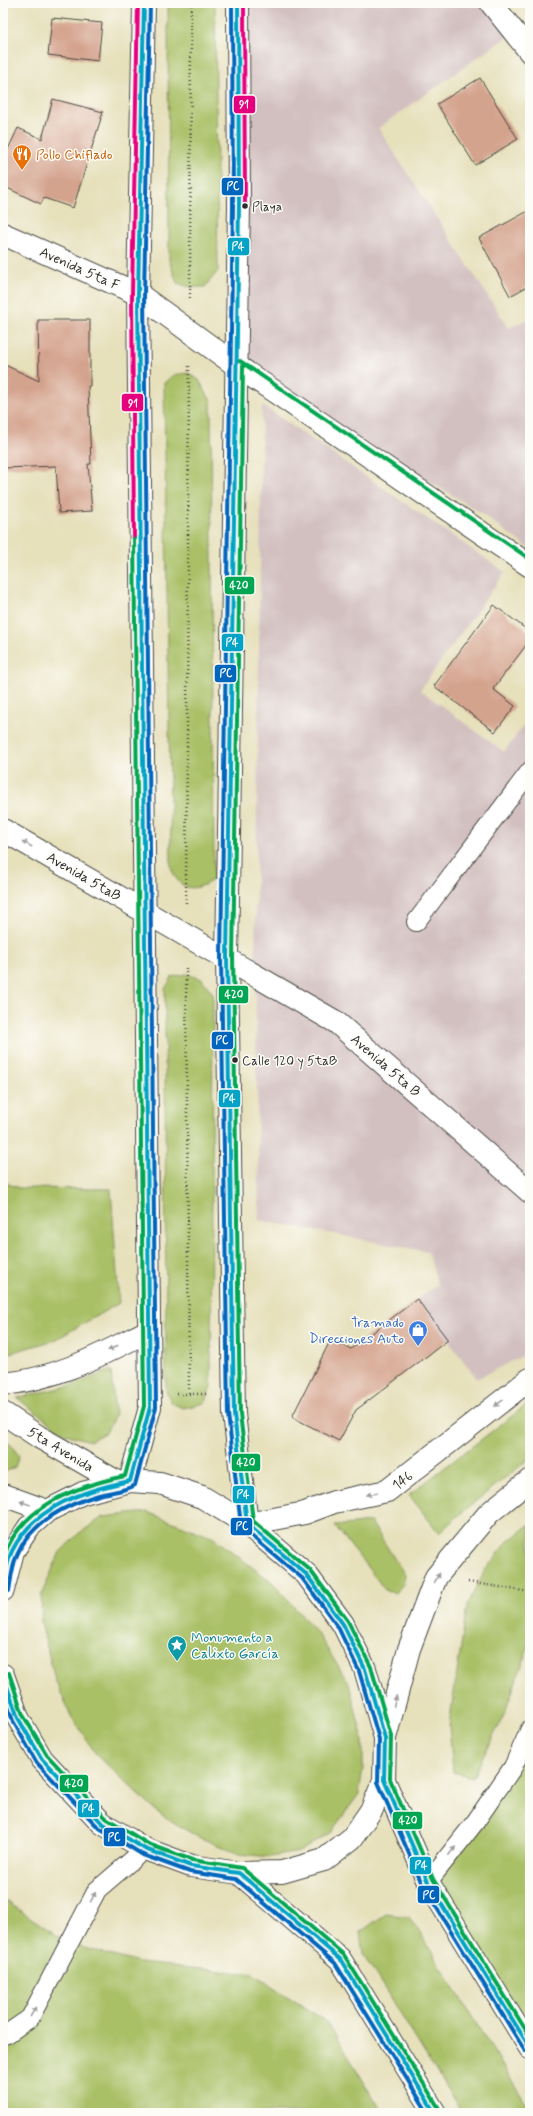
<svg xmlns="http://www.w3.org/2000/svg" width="533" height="2116" viewBox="0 0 533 2116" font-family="Mynerve,sans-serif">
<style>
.industrial{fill:#d2bfc0}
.green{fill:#a9c066;stroke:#6a7648}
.building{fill:#d4a38d}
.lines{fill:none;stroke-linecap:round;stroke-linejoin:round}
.lane-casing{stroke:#474641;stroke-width:20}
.street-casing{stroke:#474641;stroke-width:24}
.secondary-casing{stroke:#474641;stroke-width:24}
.highway-casing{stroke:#474641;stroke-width:24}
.path{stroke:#474641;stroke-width:2.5;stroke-dasharray:1 3;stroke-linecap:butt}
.lane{stroke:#fff;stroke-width:18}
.street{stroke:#fff;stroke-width:22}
.secondary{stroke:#fff;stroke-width:22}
.highway{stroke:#fff;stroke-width:22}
.bus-1-casing{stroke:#fdfcf7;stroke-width:7}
.bus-2-casing{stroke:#fdfcf7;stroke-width:7}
.bus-3-casing{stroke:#fdfcf7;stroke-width:7}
.bus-4-casing{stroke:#fdfcf7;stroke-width:7}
.bus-1{stroke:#02a3c6;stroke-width:4}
.bus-2{stroke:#0065bd;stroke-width:4}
.bus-3{stroke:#00a651;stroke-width:4}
.bus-4{stroke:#e5007d;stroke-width:4}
.oneway{fill:#a0a0a0}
.bus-dot{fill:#2b2b2b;stroke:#fdfcf7;stroke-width:1.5}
.labels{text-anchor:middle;stroke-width:3;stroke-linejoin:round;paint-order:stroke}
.bus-label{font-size:13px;fill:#2b2b2b;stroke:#fdfcf7;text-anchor:start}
.food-label{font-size:14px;fill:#c56008;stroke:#fdfcf7;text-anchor:start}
.street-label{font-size:14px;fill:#2b2b2b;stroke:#fdfcf7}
.shop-label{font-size:14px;fill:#366cbe;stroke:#fdfcf7;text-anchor:end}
.culture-label{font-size:14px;fill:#0d838f;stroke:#fdfcf7;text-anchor:start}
.line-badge{stroke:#fdfcf7;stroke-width:1.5}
.badge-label{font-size:11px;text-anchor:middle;font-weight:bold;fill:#fff}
</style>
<rect width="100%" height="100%" fill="#fdfcf7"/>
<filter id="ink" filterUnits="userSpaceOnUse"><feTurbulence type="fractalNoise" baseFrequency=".025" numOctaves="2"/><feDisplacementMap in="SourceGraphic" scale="8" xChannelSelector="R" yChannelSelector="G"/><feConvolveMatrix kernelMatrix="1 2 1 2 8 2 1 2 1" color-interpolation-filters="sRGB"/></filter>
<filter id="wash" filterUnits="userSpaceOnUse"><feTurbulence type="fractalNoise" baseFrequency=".012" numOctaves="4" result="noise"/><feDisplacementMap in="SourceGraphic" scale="16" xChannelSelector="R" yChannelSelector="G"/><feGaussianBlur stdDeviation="0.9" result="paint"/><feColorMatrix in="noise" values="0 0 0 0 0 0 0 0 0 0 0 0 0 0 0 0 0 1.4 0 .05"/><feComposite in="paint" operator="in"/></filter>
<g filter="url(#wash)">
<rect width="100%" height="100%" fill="#e6e0bb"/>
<!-- industrial -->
<path class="industrial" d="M239,3H509L499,13L514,32L378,128L509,328L530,318V549L478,511L237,366Z
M262,405L505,572L420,690L504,752L530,717V1352L477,1379L417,1299L438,1285L428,1252L259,1220L255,963Z"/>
<!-- green -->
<path class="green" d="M168,3H215L218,271L205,287H190L177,283L169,260Z
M188,373L199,380L211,401L214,879C194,893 179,891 171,867L164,383L173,375Z
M186,974L202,979L213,994L211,1387L205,1403L183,1408L172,1403L166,1391L165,989L172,977Z
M3,1182L19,1188L111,1189L119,1303L55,1340L3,1355Z
M111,1370L115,1416L106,1432L90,1441L65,1434L17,1398L73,1385Z
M530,1402V1458L460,1514L439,1533L409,1495Z
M3,1439L11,1445L19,1456L15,1467L3,1473Z
M147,1512L214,1538L273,1583L318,1634L349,1684L363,1740V1768L359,1794L331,1832L299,1852L271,1857L239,1854L196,1836L157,1812L96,1754L71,1716L55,1680L41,1622L42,1593L60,1552L78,1534L103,1517Z
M371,1522L405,1575L403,1584L395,1593L386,1591L335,1526Z
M530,1524V1642L504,1715L473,1777L453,1772L449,1725L467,1606L484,1572L508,1541Z
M530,1729V2048L428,1882Z
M3,1899L70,1944L139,1963L254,1974L328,2023L383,2113H3Z
M386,1914L410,1917L530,2110V2113H462L363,1954L360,1932Z"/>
<g id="blocks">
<!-- building -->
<path class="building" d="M52,18L102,23L98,61L48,55Z
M480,78L518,139L475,165L437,104Z
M53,99L103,112L73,208L44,198L41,204L3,186V160L18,128L42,139Z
M530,210V285L510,296L479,238Z
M38,320H90V386H88L91,464H88L92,511L59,513L56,466L3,468V364L39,381Z
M494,605L530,632V640L493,689L515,706L495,732L434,686Z
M417,1299L448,1340L356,1410L339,1441L292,1417L331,1339L351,1349Z"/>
</g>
</g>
<g filter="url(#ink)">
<use href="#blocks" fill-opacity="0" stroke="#474641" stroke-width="1"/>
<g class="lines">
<!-- lane casing -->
<g class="lane-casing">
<path id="lane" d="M416,922L530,771
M428,1882L476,1821L513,1767L530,1729
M3,2035L7,2034L30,2018L97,1890L145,1849"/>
</g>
<!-- street casing -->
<g class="street-casing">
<path id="street" d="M491,3L530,52
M3,234L138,294L237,366L530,566
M3,830L336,1022L530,1192"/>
</g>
<!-- secondary casing -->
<g class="secondary-casing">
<path id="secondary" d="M238,3L239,206L227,958L234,1414L247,1524L305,1513L334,1502L387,1491L530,1379
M3,1384C58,1379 100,1355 148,1331
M3,1413L39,1437L119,1483
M130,1481L150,1407L138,294L144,3
M385,1738L409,1649L436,1577L489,1513L530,1480"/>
</g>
<!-- highway casing -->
<g class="highway-casing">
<path id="highway" d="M3,1495L47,1511
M3,1590L13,1551L29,1527L47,1511L83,1493L130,1481L160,1483L202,1497L247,1524L306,1574L343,1624L365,1669L385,1738L384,1780L372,1809L352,1838L324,1860L282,1872L239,1873L191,1866L145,1849L102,1823L42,1759L18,1718L3,1675
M384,1780L428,1882L530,2048
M239,1873L340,1959L435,2113"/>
</g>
<!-- path -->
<path class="path" d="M190,298L191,3
M186,903L189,364
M186,968L189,1394
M177,1394H206
M468,1582L530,1592"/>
<!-- lane -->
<use href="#lane" class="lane"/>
<!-- street -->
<use href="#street" class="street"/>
<!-- secondary -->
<use href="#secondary" class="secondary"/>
<!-- highway -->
<use href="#highway" class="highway"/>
<!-- bus-1 casing -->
<g class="bus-1-casing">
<path id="bus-1" d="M238,3L239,206L227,958L234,1414L247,1524L306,1574L343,1624L365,1669L385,1738L384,1780L428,1882L530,2048
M3,1590C5,1577 6,1563 12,1551C34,1506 85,1490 130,1481L150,1407L138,294L144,3
M3,1675L18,1718L42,1759L102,1823L145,1849L191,1866L239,1873L340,1959L435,2113"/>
</g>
<!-- bus-2 casing -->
<g class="bus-2-casing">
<path id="bus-2" d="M232,3L233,206L221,958L228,1414L241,1525L243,1529L302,1578L338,1627L359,1671L379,1739L378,1782L422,1884L525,2051
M9,1591C11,1579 12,1566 17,1555C31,1522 67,1504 99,1495C110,1492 126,1491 135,1485L156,1407L144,294L150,3
M3,1693L13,1721L37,1763L98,1827L143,1855L190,1872L236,1879L335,1963L428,2113"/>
</g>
<!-- bus-3 casing -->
<g class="bus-3-casing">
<path id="bus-3" d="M240,361L530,559
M243,366L233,958L240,1414L253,1521L310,1570L348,1621L371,1667L391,1736L390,1779L433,1879L530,2037
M3,1559C19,1506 77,1486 125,1476L144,1406L134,536
M9,1673L23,1715L47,1755L106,1818L148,1844L192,1860L242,1868L344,1955L440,2110"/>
</g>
<!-- bus-4 casing -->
<g class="bus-4-casing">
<path id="bus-4" d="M244,3L245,206
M134,536L132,294L138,3"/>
</g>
<!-- bus-1 -->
<use href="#bus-1" class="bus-1"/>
<!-- bus-2 -->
<use href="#bus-2" class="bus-2"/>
<!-- bus-3 -->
<use href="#bus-3" class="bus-3"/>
<!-- bus-4 -->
<use href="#bus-4" class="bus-4"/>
</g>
<!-- one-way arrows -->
<defs><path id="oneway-solid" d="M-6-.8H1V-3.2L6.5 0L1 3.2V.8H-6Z"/></defs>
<g class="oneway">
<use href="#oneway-solid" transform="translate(27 844) rotate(-150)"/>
<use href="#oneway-solid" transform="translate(113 1348) rotate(153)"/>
<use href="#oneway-solid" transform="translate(499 1403) rotate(142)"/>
<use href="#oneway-solid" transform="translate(372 1494) rotate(169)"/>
<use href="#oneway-solid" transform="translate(25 1503) rotate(-160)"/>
<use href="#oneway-solid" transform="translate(437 1578) rotate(-60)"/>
<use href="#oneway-solid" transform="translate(395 1701) rotate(-75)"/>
<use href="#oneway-solid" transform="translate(452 1851) rotate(-52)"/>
<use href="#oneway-solid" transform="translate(93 1897) rotate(-63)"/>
<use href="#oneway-solid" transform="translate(33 2012) rotate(-60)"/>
</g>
</g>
<!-- icons -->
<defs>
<g id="restaurant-pin" transform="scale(1)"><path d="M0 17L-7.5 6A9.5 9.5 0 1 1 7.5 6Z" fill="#e8710a" stroke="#fdfcf7"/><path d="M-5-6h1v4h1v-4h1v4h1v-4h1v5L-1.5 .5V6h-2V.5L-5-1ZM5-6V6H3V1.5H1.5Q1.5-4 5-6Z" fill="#fff"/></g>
<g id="shop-pin" transform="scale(1)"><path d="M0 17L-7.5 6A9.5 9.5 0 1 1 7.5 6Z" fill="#3f7fe0" stroke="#fdfcf7"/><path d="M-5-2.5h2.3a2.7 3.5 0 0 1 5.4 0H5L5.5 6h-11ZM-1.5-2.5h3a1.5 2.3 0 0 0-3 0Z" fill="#fff"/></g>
<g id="sight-pin" transform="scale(1)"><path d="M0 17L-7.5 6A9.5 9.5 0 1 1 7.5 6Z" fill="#0f9aa8" stroke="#fdfcf7"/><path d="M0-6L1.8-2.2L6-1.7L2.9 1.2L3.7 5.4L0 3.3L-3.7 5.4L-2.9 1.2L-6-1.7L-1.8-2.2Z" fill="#fff"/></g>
</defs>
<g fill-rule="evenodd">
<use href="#restaurant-pin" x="22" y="154"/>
<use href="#shop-pin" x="418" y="1330"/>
<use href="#sight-pin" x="177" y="1645"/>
</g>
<!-- markers -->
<g class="bus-dot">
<circle cx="245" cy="206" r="3.5"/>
<circle cx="235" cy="1060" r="3.5"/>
</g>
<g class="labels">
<!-- bus labels -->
<g class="bus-label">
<text x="252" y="211">Playa</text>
<text x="242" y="1065">Calle 120 y 5taB</text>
</g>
<!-- food labels -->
<g class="food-label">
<text x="36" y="159">Pollo Chiflado</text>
</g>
<!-- street labels -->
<g class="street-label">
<text transform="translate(80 268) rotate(24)" y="5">Avenida 5ta F</text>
<text transform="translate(84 876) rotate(30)" y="5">Avenida 5taB</text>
<text transform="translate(386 1065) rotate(41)" y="5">Avenida 5ta B</text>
<text transform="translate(61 1449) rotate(31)" y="5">5ta Avenida</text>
<text transform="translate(402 1480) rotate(-38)" y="5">146</text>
</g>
<!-- shop labels -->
<g class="shop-label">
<text x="404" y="1327">Tramado<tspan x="404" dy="16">Direcciones Auto</tspan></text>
</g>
<!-- culture labels -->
<g class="culture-label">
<text x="191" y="1642">Monumento a<tspan x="191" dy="16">Calixto García</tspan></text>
</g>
</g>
<g class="line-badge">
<rect x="233" y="95" width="23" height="19" rx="4" fill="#e5007d"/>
<rect x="221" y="177" width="23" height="19" rx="4" fill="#0065bd"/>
<rect x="227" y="237" width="23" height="19" rx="4" fill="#02a3c6"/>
<rect x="121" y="393" width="23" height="19" rx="4" fill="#e5007d"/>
<rect x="224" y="576" width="31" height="19" rx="4" fill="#00a651"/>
<rect x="221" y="633" width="23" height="19" rx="4" fill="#02a3c6"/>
<rect x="214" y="664" width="23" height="19" rx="4" fill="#0065bd"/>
<rect x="218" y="985" width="31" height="19" rx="4" fill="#00a651"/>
<rect x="211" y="1031" width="23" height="19" rx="4" fill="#0065bd"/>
<rect x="218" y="1089" width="23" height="19" rx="4" fill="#02a3c6"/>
<rect x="231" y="1453" width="30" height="19" rx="4" fill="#00a651"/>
<rect x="232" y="1485" width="23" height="19" rx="4" fill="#02a3c6"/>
<rect x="230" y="1517" width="23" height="19" rx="4" fill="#0065bd"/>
<rect x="59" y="1774" width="30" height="19" rx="4" fill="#00a651"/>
<rect x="77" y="1799" width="23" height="19" rx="4" fill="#02a3c6"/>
<rect x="392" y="1811" width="31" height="19" rx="4" fill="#00a651"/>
<rect x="103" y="1827" width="23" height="20" rx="4" fill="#0065bd"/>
<rect x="409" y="1856" width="23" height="19" rx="4" fill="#02a3c6"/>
<rect x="417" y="1885" width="23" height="19" rx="4" fill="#0065bd"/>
</g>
<g class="badge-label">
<text x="244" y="108">91</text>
<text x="233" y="190">PC</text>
<text x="238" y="250">P4</text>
<text x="133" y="407">91</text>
<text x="239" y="589">420</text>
<text x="232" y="646">P4</text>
<text x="226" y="677">PC</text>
<text x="234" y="998">420</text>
<text x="222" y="1044">PC</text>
<text x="229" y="1102">P4</text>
<text x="246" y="1466">420</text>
<text x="243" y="1498">P4</text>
<text x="242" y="1530">PC</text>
<text x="74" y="1787">420</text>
<text x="88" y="1812">P4</text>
<text x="408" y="1824">420</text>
<text x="114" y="1841">PC</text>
<text x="421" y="1869">P4</text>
<text x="429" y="1899">PC</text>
</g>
<!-- margin -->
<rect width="533" height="2116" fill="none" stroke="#fdfcf7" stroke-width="16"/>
</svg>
